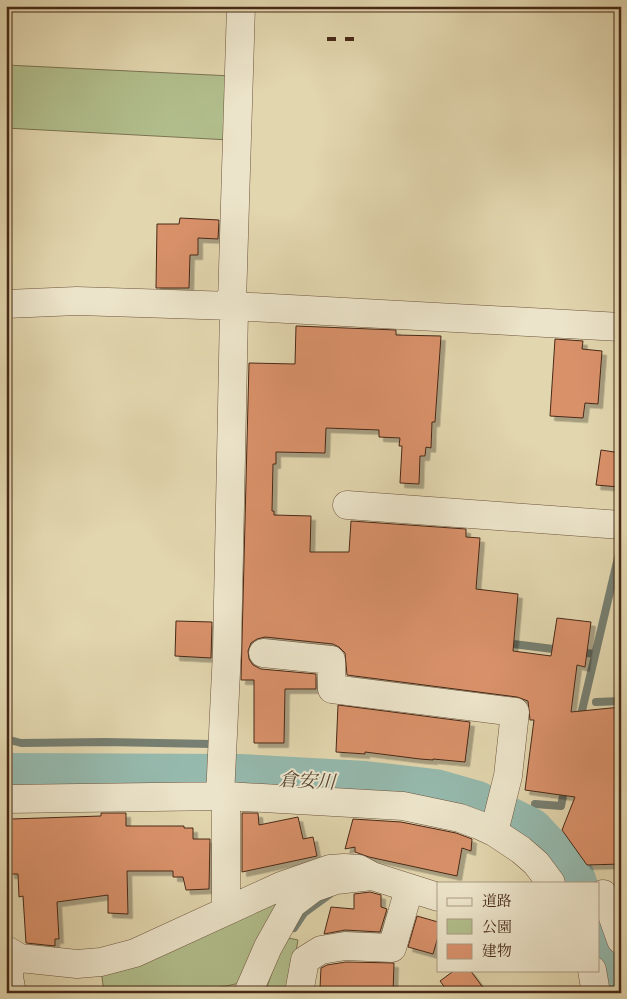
<svg xmlns="http://www.w3.org/2000/svg" width="627" height="999" viewBox="0 0 627 999" font-family="'EB Garamond','Noto Serif JP',serif">
<style>
.green{fill:#b1be8c;stroke:#7c7452}
.lines{fill:none;stroke-linecap:round;stroke-linejoin:round}
.stream{stroke:#767f71;stroke-width:8}
.river{stroke:#95b9ad;stroke-width:44}
.building{fill:#d9916b;stroke:#472917;filter:url(#shadow)}
.minor-casing{stroke:#6e543d;stroke-width:29}
.minor{stroke:#ece4ca;stroke-width:28}
.rail{stroke:#472917;stroke-width:4;stroke-dasharray:9 9;stroke-linecap:butt}
.labels{text-anchor:middle;stroke-width:4;stroke-linejoin:round;paint-order:stroke}
.water-label{font-size:19px;font-style:italic;fill:#574635;stroke:#ece4ca}
</style>
<defs>
<filter id="shadow"><feDropShadow dx="4.5" dy="4.5" stdDeviation="0" flood-color="#0004"/></filter>
</defs>
<rect width="100%" height="100%" fill="#e2d6ae"/>
<filter id="stains"><feTurbulence type="fractalNoise" baseFrequency=".004" numOctaves="4"/><feColorMatrix values="0 0 0 0 .2 0 0 0 0 .09 0 0 0 0 .02 0 0 0 .5 -.17"/></filter>
<radialGradient id="worn" r=".72"><stop offset=".6" stop-color="#630" stop-opacity="0"/><stop offset="1" stop-color="#630" stop-opacity=".3"/></radialGradient>
<!-- green -->
<path class="green" d="M6,65L232,76L230,140L6,128Z
M283,893L240,983L194,993H104L101,969Z
M284,937L298,940L289,993H265Z"/>
<g class="lines">
<!-- stream -->
<path class="stream" d="M505,643L561,650
M577,652L595,654
M596,702L621,701
M580,719L621,545
M6,739L21,743L105,742L212,744
M6,763L21,765L133,761L236,763L379,774L453,784L477,792V803
M535,804L561,806L565,786
M294,928L304,913L330,894
M598,966H611"/>
<!-- river -->
<path class="river" d="M6,775L240,776L365,783L435,791L477,803L531,830L571,873L575,883
M598,931L609,953L615,993"/>
</g>
<!-- building -->
<path class="building" d="M180,218L219,220L218,239L198,238V255H190L189,288H156L157,224H179Z
M296,326L396,330V335L441,336L435,422H432L431,448L426,447L425,456H420L419,484L400,483L402,446H399L400,438L379,437V430L326,428L325,453L276,452V464H273L272,511H274V515L311,516L310,552H349L351,521L466,529V537L480,538L476,589L518,594L513,651L551,656L557,618L591,622L585,667L577,665L571,712L621,707V864L587,865L562,830L575,797L525,790L534,720H530L528,701L517,697L347,675L345,653L339,647L333,644L265,637L257,639L251,643L248,651L249,659L253,665L261,669L316,674V689H285L284,743H254V680H241L249,363L295,364Z
M555,339L583,341L582,349L602,351L598,404L585,403L583,418L550,416Z
M601,450L621,453L619,487L596,485Z
M176,621L212,622L211,658L175,656Z
M338,705L470,722L465,762L433,759V760L420,759L365,752V754L336,752Z
M101,813H126V826H184V828H193V839H210L209,889L186,890L183,877H173V871H127L128,914L108,913V895L57,902L59,939H55V946L26,943L23,896L19,897L18,874H10L9,846H10L11,819L101,816Z
M242,813H258L259,825L298,817L303,839L313,837L317,856L242,872Z
M353,819L401,822L456,833L472,839L471,851L462,848L457,876L369,857L355,852V847L345,849Z
M370,892L381,895V907L387,909L380,932L345,930L324,934L331,907L354,909V894Z
M417,916L438,922V937L433,954L408,947Z
M346,962L394,963L393,993H343V989L320,988L321,968L327,965Z
M455,970H470L487,993H449L440,981Z"/>
<g class="lines">
<!-- minor casing -->
<g class="minor-casing">
<path id="minor" d="M6,304L77,301L233,306L621,327
M347,505L621,525
M263,653L331,660L332,689L515,712L508,776L494,832
M220,796L227,651L234,311L232,302L241,6
M6,799L226,796L403,806L460,818L479,825L494,832L521,850L536,863L551,883
M603,894L610,909L621,940
M226,910V796
M6,950L20,958L77,964L101,962L135,953L281,886L330,869L344,868L359,869L372,876
M11,953L9,977L12,993
M592,970L596,993
M248,993L268,947L292,904L313,888L336,880L372,876L438,897
M299,993L305,960L321,950L345,946L392,948L409,889"/>
</g>
<!-- minor -->
<use href="#minor" class="minor"/>
<!-- rail -->
<path class="rail" d="M327,39H358"/>
</g>
<g class="labels">
<!-- water labels -->
<g class="water-label">
<text transform="translate(307 780) rotate(3)" y="7">倉安川</text>
</g>
</g>
<!-- margin -->
<rect width="627" height="999" fill="none" stroke="#e2d6ae" stroke-width="25"/>
<rect x="8" y="8" width="612" height="984" fill="none" stroke="#472917" stroke-width="2.5"/>
<rect x="12" y="12" width="602" height="974" fill="none" stroke="#472917"/>
<!-- legend -->
<rect x="437" y="882" width="162" height="90" fill="#ece4ca" stroke="#aa9982"/>
<rect x="447" y="898" width="25" height="8" fill="#ece4ca" stroke="#aa9982"/>
<text x="482" y="906" font-size="15" fill="#472917">道路</text>
<rect x="447" y="919" width="25" height="15" fill="#b1be8c" stroke="#aa9982"/>
<text x="482" y="932" font-size="15" fill="#472917">公園</text>
<rect x="447" y="944" width="25" height="15" fill="#d9916b" stroke="#aa9982"/>
<text x="482" y="956" font-size="15" fill="#472917">建物</text>
<rect width="100%" height="100%" filter="url(#stains)"/>
<rect width="100%" height="100%" fill="url(#worn)"/>
</svg>
